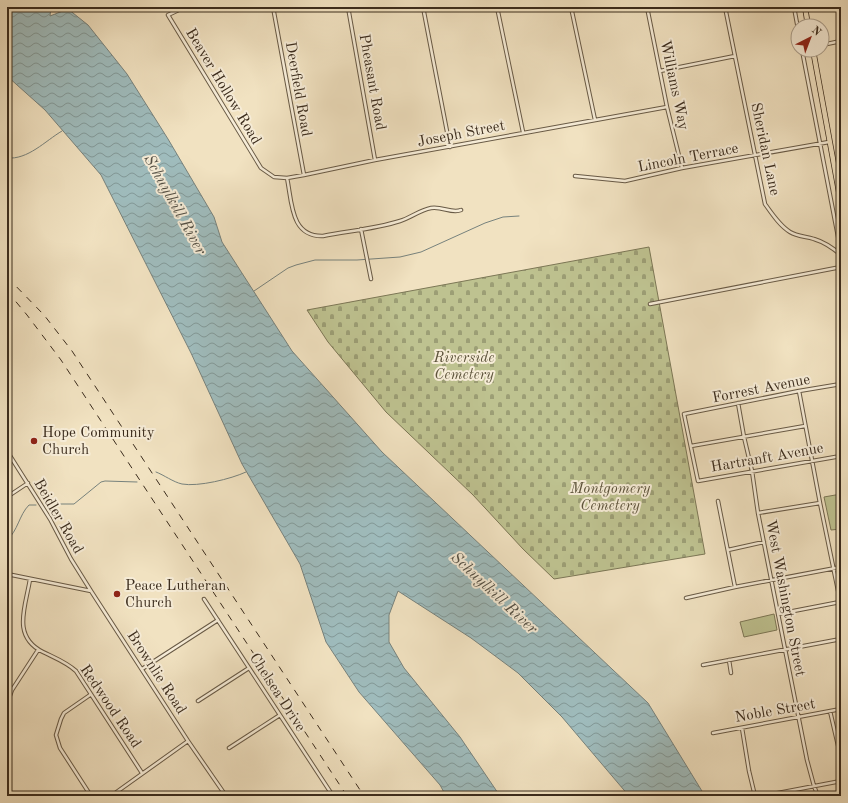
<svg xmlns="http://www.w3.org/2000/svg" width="848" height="803" viewBox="0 0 848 803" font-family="'Old Standard TT',serif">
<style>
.green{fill:#bec290;stroke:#7c7756}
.cemetery{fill:url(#cemetery-stones);stroke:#7c7756}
.water{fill:url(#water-waves);stroke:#77827d}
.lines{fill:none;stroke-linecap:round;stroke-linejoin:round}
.stream{stroke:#77827d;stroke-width:1}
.street-casing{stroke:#685a46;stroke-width:4.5}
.primary-casing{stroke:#3b2c1d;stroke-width:6}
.street{stroke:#f6ecd7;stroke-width:2.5}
.primary{stroke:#f1e2c1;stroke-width:4.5}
.rail{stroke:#3b2c1d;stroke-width:1;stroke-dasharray:7 7;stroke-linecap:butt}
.poi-dot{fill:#8f2418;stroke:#f6ecd7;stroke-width:1.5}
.labels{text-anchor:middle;stroke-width:4;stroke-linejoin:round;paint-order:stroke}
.street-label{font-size:15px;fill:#3b2c1d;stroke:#f6ecd7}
.park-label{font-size:15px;font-style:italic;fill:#5c523a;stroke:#f6ecd7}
.poi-label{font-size:15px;fill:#3b2c1d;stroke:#f6ecd7;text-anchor:start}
.water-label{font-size:16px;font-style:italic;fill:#545045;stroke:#f6ecd7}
</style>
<defs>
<pattern id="cemetery-stones" width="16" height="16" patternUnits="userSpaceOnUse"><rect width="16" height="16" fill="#bec290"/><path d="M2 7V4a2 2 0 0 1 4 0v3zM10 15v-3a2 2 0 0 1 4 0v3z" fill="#9c9e75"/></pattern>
<pattern id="water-waves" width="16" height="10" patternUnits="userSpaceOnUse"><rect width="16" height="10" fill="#9fbcbd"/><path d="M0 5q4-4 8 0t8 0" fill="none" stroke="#839999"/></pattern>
</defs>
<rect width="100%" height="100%" fill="#f1e2c1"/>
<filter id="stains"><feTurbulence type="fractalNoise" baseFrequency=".005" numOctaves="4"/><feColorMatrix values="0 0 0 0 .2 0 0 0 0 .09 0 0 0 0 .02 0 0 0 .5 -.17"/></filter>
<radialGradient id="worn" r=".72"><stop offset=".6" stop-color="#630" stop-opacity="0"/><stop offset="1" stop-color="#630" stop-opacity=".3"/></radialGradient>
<!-- green -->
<path class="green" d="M841,494V529L831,530L824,497Z
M774,614L777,630L744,637L740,622Z"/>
<!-- cemetery -->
<path class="cemetery" d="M649,247L705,554L554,579L523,549L473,495L386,412L328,342L307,310Z"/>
<!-- water -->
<path class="water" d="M7,7H51L50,16L68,9L88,25L127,74L168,139L214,217L222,242L292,351L382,452L648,703L705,796H629L562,717L518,673L471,638L398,591L389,615V642L404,668L460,737L500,796H446L440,785L359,692L326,642L300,564L242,464L191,353L101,175L45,110L7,76Z"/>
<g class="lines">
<!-- stream -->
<path class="stream" d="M7,158C28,160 45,141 62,131
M254,291L288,268L296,265L315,260H357L400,257L421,252L485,223L503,217L519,216
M156,472C164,475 173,482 182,484C198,487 231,479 246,472
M46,504H74L101,482L105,481L137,482
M7,540C18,531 19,515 29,505H36"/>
<!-- street casing -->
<g class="street-casing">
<path id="street" d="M185,7L168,15L261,168L274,177L287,178L304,175L375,160L667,107
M273,7L304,175
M348,7L375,160
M423,7L450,147
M497,7L523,132
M571,7L595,120
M647,7L667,107L682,168
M725,7L765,204C772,214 780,226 790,232C798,237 806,236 814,239C824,242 833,248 841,255
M794,7L798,29
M822,45L841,41
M802,50L841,252
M660,71L735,56
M575,176L625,181L682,168L829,142
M287,178C292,201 290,237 323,236C348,231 375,229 400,221C410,218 420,210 431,208C442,206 452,214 461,210
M361,229L371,279
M650,304L841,267
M841,384L799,391L684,414L698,481L841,456
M799,391L820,503L841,605
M738,403L744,437L752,471L758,513L807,760L814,786L818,796
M691,446L805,426
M7,451L50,519L71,559L91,591
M7,497L28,483
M718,501L735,587
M758,513L820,503
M728,550L764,542
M7,574L91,591L188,741L226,796
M30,579C26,606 11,636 43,652C55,658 66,662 76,671L142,773
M686,598L735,587L841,567
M204,599L333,796
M778,614L840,602
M729,660L731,673
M703,665L841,639
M142,669L218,620
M90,695L64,713L61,719L56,735L60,748L91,796
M198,701L249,668
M7,704L12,690L38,650
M830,711L840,754
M742,728L749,771L755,796
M713,733L841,709
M229,748L280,715
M260,795L280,794L285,796
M111,796L188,741
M762,796L841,781"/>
</g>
<!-- primary casing -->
<g class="primary-casing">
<path id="primary" d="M805,7L808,26
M813,50L841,203"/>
</g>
<!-- street -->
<use href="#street" class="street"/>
<!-- primary -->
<use href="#primary" class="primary"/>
<!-- rail -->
<path class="rail" d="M7,277L44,315L72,351L364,796
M7,291L27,315L61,360L347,796"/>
</g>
<!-- markers -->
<g class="poi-dot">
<circle cx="34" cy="441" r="4"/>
<circle cx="117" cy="594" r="4"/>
</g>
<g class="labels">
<!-- street labels -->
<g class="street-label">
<text transform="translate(373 82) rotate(80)" y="5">Pheasant Road</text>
<text transform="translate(675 85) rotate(78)" y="5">Williams Way</text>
<text transform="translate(224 86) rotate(59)" y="5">Beaver Hollow Road</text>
<text transform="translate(299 89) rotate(80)" y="5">Deerfield Road</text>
<text transform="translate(461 133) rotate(-11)" y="5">Joseph Street</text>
<text transform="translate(766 149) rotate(78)" y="5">Sheridan Lane</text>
<text transform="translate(688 157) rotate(-11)" y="5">Lincoln Terrace</text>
<text transform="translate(761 388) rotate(-11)" y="5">Forrest Avenue</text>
<text transform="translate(767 457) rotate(-10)" y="5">Hartranft Avenue</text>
<text transform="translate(59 516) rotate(60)" y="5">Beidler Road</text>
<text transform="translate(786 598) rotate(79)" y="5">West Washington Street</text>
<text transform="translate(157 672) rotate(57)" y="5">Brownlie Road</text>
<text transform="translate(278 692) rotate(57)" y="5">Chelsea Drive</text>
<text transform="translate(111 706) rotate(56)" y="5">Redwood Road</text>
<text transform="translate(775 710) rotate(-10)" y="5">Noble Street</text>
</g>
<!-- park labels -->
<g class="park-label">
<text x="464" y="362">Riverside<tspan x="464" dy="17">Cemetery</tspan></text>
<text x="610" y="493">Montgomery<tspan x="610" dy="17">Cemetery</tspan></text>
</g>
<!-- poi labels -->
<g class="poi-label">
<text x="42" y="437">Hope Community<tspan x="42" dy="17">Church</tspan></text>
<text x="125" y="590">Peace Lutheran<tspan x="125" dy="17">Church</tspan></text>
</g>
<!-- water labels -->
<g class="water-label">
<text transform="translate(176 204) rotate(61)" y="6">Schuylkill River</text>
<text transform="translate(495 592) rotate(43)" y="6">Schuylkill River</text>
</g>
</g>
<!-- margin -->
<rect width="848" height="803" fill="none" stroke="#f1e2c1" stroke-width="24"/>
<rect x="8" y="8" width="832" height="787" fill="none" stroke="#3b2c1d" stroke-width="2"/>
<rect x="12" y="12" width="824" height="779" fill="none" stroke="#3b2c1d"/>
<!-- north arrow -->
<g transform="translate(810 38) rotate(42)"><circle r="19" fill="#f6ecd7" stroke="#ab9f8d"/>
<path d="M0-3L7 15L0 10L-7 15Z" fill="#8f2418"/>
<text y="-6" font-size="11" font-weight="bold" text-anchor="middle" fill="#3b2c1d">N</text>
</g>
<rect width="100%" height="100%" filter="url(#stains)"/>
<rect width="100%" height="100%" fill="url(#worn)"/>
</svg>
